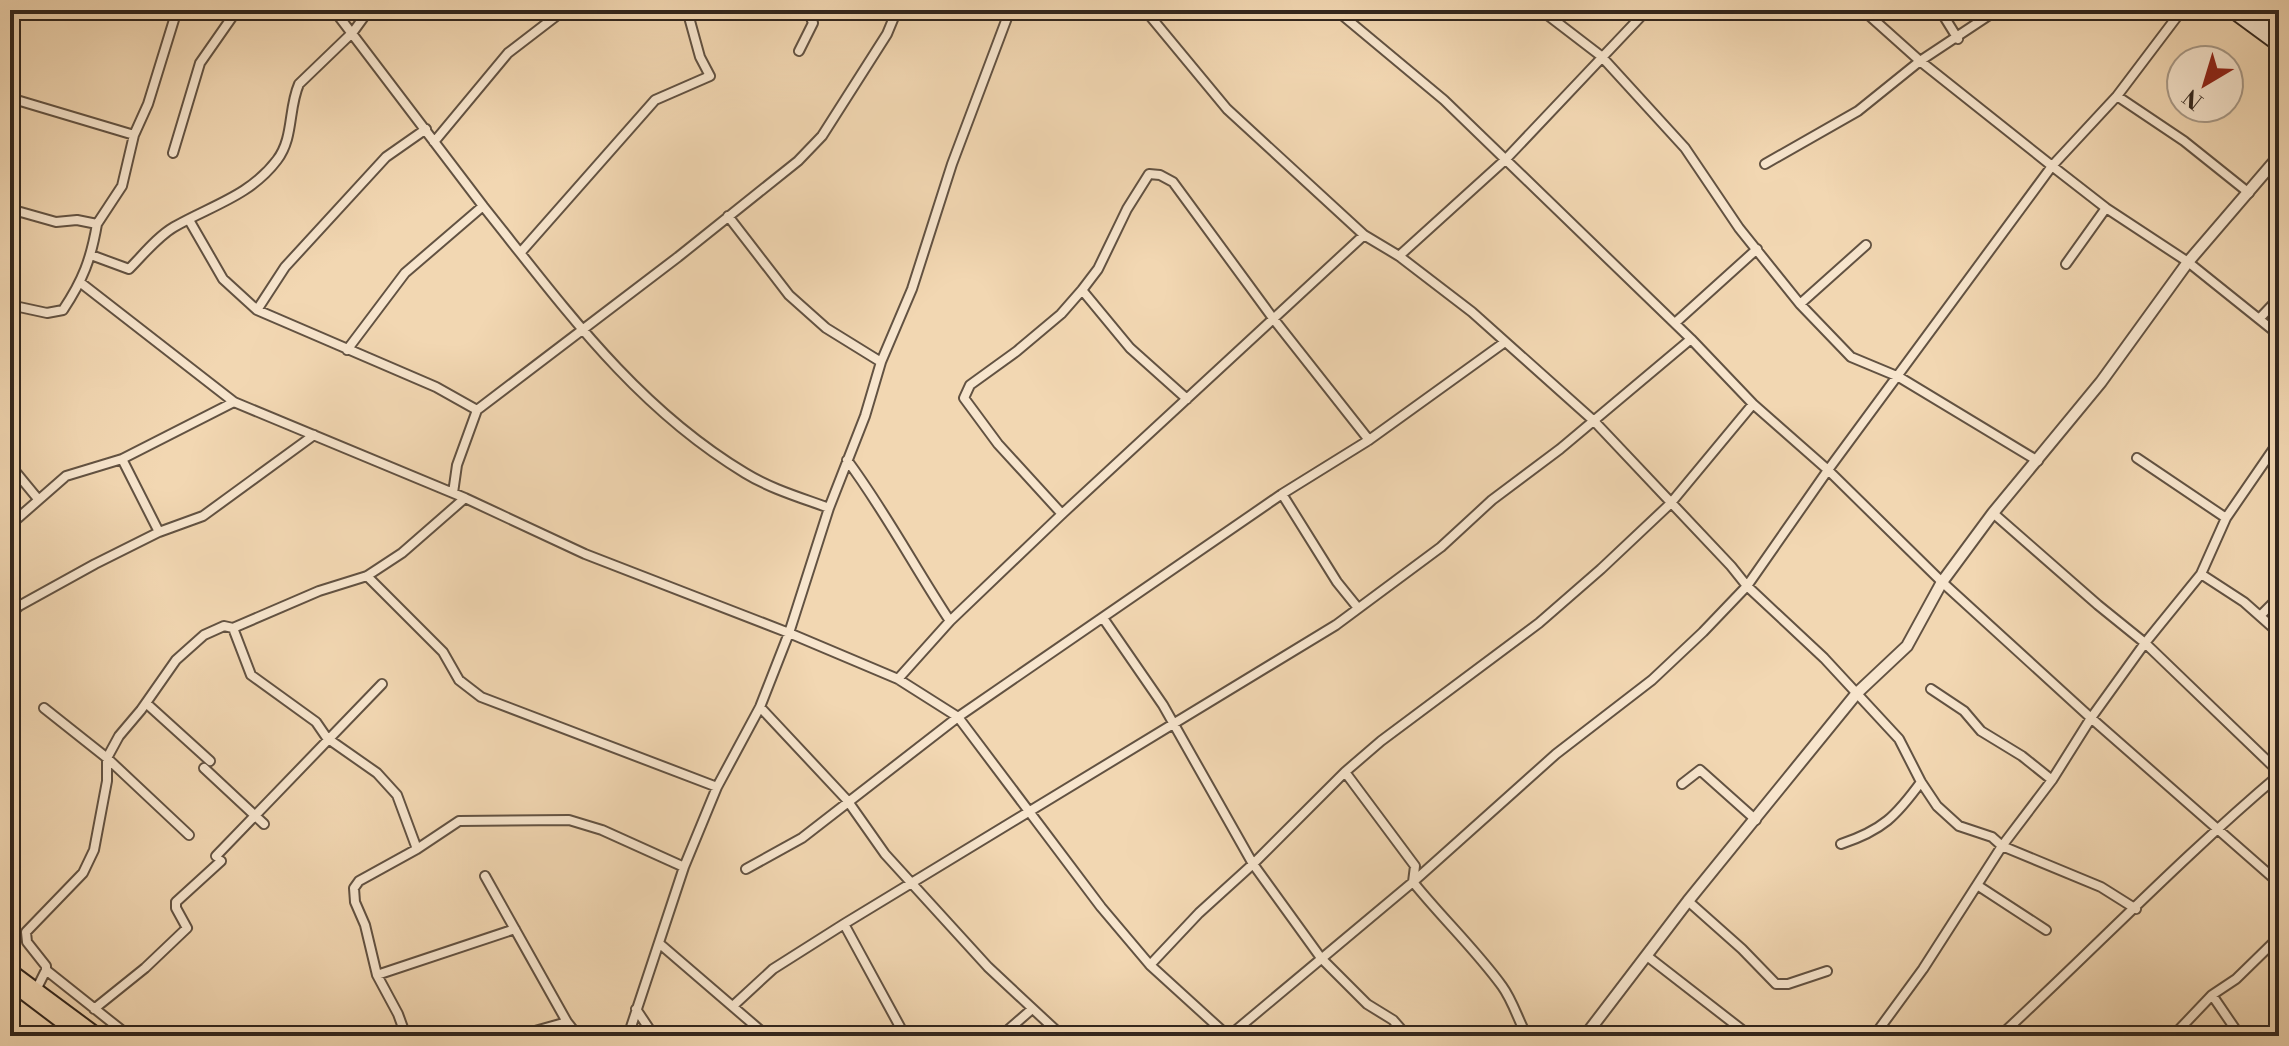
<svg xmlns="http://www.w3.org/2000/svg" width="2289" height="1046" viewBox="0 0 2289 1046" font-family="'Libre Bodoni',serif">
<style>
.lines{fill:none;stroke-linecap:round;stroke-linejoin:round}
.minor-casing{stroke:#625242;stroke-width:12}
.tertiary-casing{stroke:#625242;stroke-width:14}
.secondary-casing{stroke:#32261d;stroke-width:15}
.trunk-casing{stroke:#32261d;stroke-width:16}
.minor{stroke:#f7e5cd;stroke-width:8}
.tertiary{stroke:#f7e5cd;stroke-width:10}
.secondary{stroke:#f7e5cd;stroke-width:11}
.trunk{stroke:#f2d7b2;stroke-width:12}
</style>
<rect width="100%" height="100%" fill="#f2d7b2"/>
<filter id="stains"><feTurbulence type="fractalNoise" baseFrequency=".0025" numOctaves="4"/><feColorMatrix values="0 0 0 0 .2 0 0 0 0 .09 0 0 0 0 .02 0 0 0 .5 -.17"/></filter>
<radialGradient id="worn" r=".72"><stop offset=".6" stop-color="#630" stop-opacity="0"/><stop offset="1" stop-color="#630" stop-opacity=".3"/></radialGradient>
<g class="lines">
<!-- minor casing -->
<g class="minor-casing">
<path id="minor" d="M334,10L483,206
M1145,10L1227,109L1364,235L1399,256L1472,312L1594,421L1731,566L1747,586L1824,658L1899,739L1921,782L1937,806L1959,826L1992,837L2002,846L2101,887L2136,909
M1336,10L1444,100L1691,339L1753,404L1828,470L1942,582L2091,718L2279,883
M1541,10L1601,56L1685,148L1739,228L1800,304L1851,357L1899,377L2038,461
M1863,10L1920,61L2052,166L2106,208L2188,262L2279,335
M1940,10L1958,39
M799,51L813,23L808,10
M2117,96L2184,141L2249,193
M10,98L134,135
M434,142L508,53L564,10
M173,153L200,63L237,10
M1765,164L1858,111L1920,61L1997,10
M10,209L56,222L77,220L97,224C91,259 83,280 63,310L47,313L10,305
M728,216L789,295L826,328L881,362
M189,220L223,279L257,310L436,387L477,410L678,257L798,161L822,136L887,34L897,10
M97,224L122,186L134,135L148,104L177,10
M521,252L655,100L710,76L700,57L687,10
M91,255L129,269C143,255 157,237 174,227C210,206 250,196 277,160C294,138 288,109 299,84L353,32L369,10
M1399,256L1505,160L1647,10
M2066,264L2106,208
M81,283L234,402L465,498L585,554L789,633L898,679L958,717L1101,907L1150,965L1228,1036
M1082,290L1130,348L1187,399
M1800,304L1866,245
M257,310L285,267L386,157L426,129
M2260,318L2279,298
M1675,323L1757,249
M347,350L405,273L483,206C563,306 634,406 745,473C771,489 802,498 829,508
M2137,458L2226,518
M122,459L159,532
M847,460C885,511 915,568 950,621
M10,465L38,499
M453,493L457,465L477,410
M1282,494L1337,582L1358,608
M1993,513L2098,605L2145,643L2279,772
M1062,514L998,444L964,398L970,385L1017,351L1061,314L1082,290L1098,269L1127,209L1149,174L1160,175L1173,182L1272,317L1369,440
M10,525L66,476L122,459L234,402
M2201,574L2244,602L2279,633
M367,576L443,652L459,680L481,697L717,787
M10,615L19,606L95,564L159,532L203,516L314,435
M2260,616L2279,597
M1103,618L1163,705L1253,864L1321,958L1367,1004L1393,1020L1407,1036
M233,628L251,675L316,722L327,738L377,773L397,795L417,849
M898,679L950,621L1062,514L1364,235
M1931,689L1964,711L1981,731L2022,756L2052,780
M146,703L210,761
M760,707L847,800L885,854L988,967L1062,1036
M44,708L107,758L189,835
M204,768L264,824
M1345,772L1415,866L1413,882C1442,918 1475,949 1502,986C1513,1001 1518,1020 1527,1036
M1682,784L1700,770L1756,820
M1841,844C1883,830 1896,816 1921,782
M216,856L382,684
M746,869L802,838L958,717L1282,494L1369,440L1505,342
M485,876L567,1022L578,1036
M1977,885L2046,930
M1688,901L1742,949L1776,984H1788L1827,971
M844,924L905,1036
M660,944L767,1036
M1647,956L1750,1036
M1150,965L1199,913L1253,864L1345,772L1381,741L1539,623L1601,569L1670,504L1753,404
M46,970L129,1036
M377,975L515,929
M36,990L46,970V966L27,942L26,932L83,873L94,850L107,781V758L119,736L141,710L176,660L204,635L224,626L233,628L319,591L367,576L402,553L465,498
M2212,995L2240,1036
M734,1005L773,969L844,924L1336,625L1441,547L1492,500L1560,449L1691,339
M94,1009L145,968L187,928L176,908V902L221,861
M636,1009L654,1036
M1594,1024L1602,1036
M406,1036L398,1014L377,975L365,925L355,902L354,888L359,881L417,849L459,821L569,820L602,830L684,867
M517,1036L567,1022
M628,1036L684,867L717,787L760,707L789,633L829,508L865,416L881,362L912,289L952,164L1010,10
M1001,1036L1032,1009
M1229,1036L1413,882L1556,754L1652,680L1703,632L1747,586L1828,470L2052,166L2117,96L2182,10
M1874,1036L1923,969L2002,846L2052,780L2091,718L2145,643L2201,574L2226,518L2279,441
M2000,1036C2094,949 2182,857 2279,775
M2173,1036L2212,995L2236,979L2279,937"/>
</g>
<!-- tertiary casing -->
<g class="tertiary-casing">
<path id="tertiary" d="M1585,1036L1688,901L1857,693L1907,646L1942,582L1993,513L2101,382L2188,262L2279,156"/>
</g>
<!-- secondary casing -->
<g class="secondary-casing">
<path id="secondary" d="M2230,10L2279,46
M2247,10L2279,33"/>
</g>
<!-- trunk casing -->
<g class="trunk-casing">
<path id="trunk" d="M10,970L99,1036
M10,983L80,1036"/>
</g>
<!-- minor -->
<use href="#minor" class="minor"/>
<!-- tertiary -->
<use href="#tertiary" class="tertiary"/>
<!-- secondary -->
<use href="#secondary" class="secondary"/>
<!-- trunk -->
<use href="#trunk" class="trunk"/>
</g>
<!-- margin -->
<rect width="2289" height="1046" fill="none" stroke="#f2d7b2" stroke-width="40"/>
<rect x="12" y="12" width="2265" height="1022" fill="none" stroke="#32261d" stroke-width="4"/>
<rect x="20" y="20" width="2249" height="1006" fill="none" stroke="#32261d" stroke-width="2"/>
<!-- north arrow -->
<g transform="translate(2205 84) rotate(218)"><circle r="38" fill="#f7e5cd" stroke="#a89987" stroke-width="2"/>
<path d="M0-6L14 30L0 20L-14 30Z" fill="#8f2418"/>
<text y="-12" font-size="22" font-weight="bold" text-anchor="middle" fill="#32261d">N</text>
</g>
<rect width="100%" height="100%" filter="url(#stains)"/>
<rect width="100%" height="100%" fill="url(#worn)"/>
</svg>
